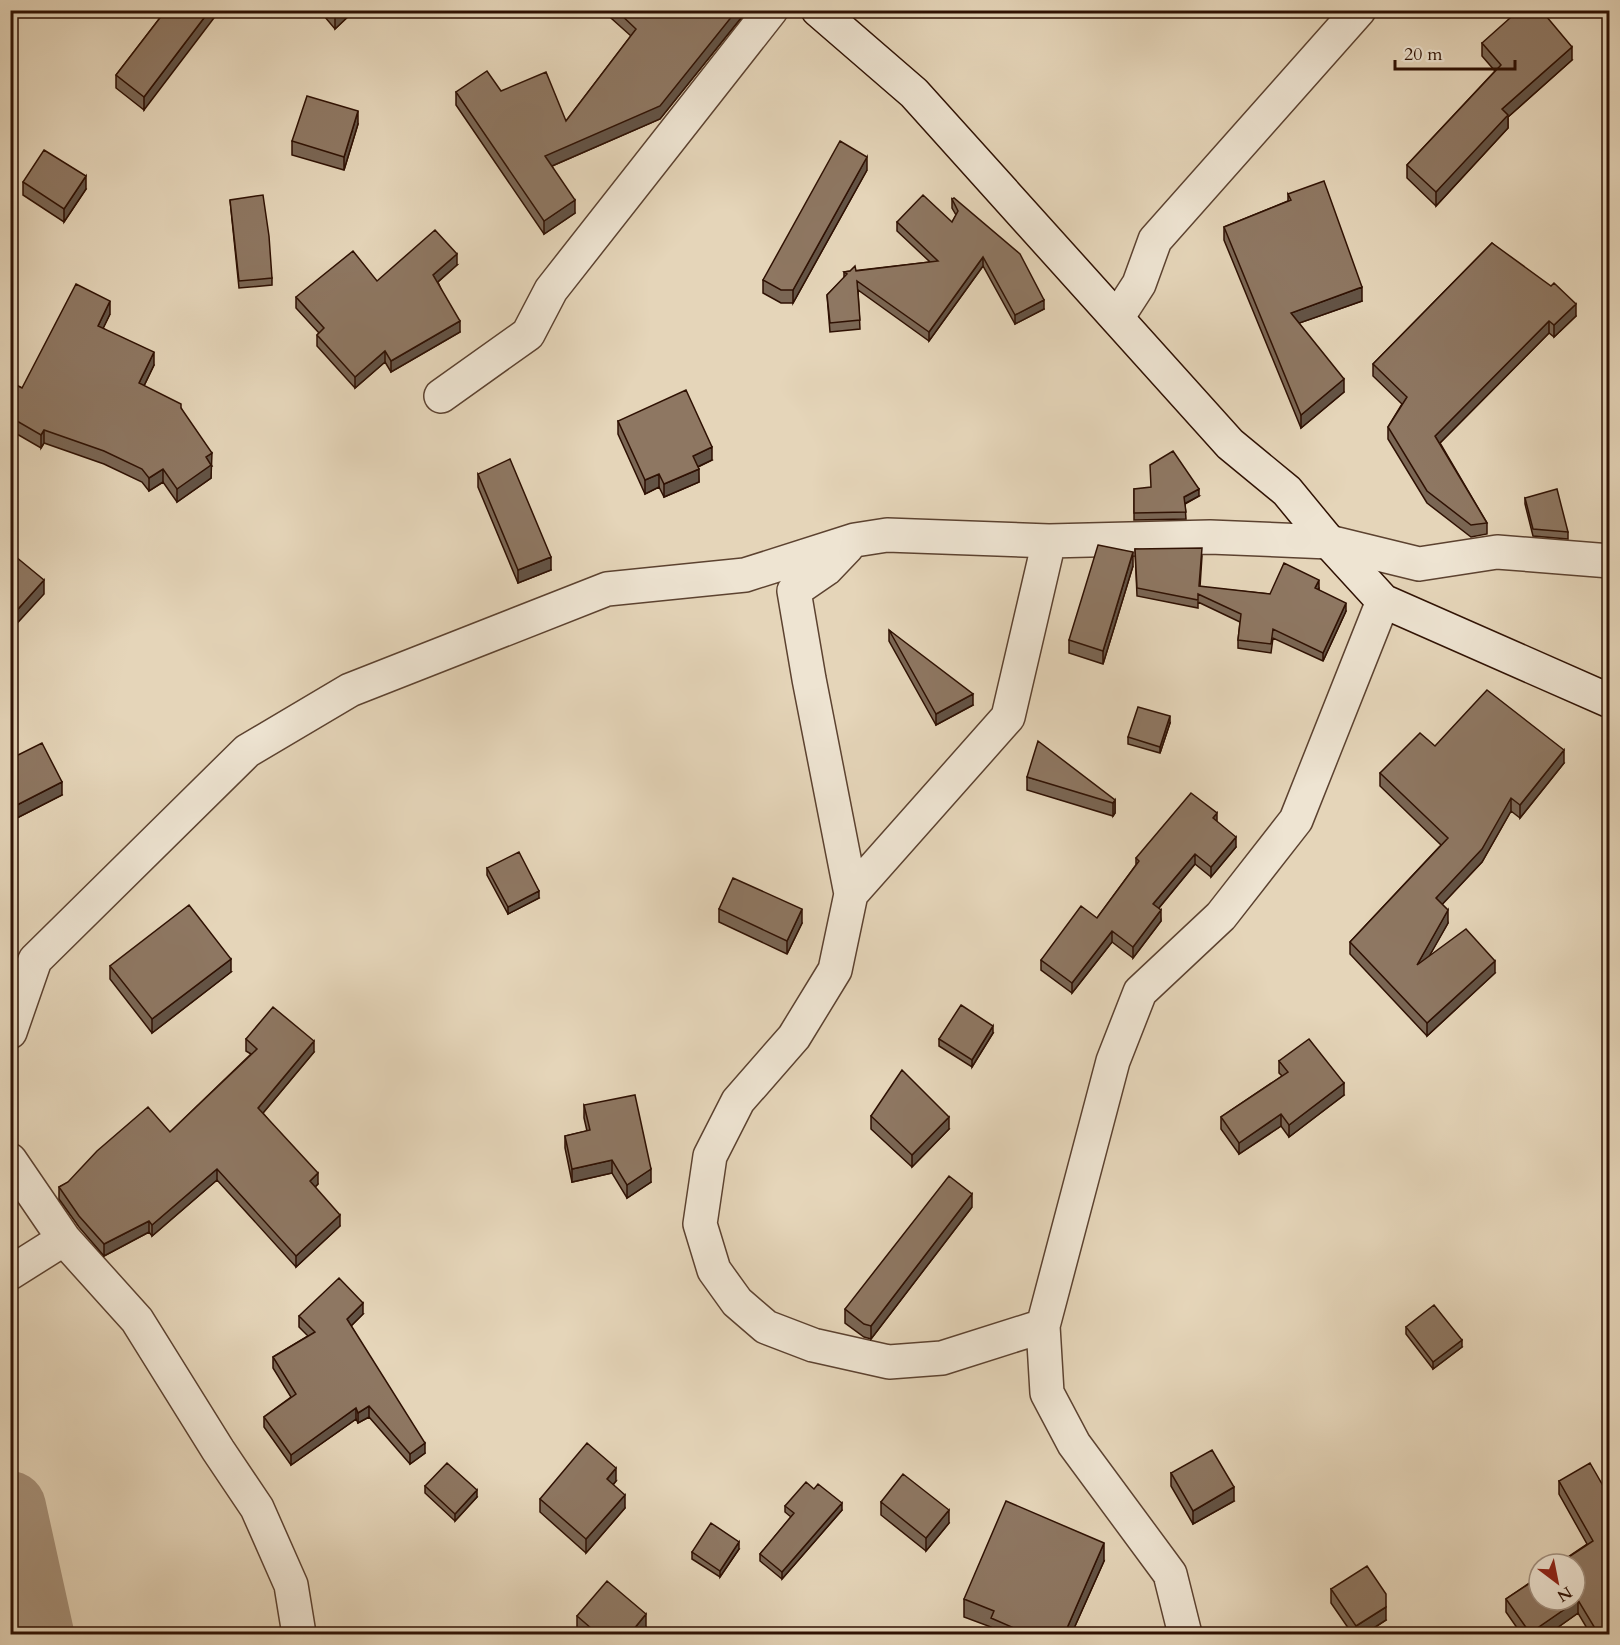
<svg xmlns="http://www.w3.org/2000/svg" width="1620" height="1645" viewBox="0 0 1620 1645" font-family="Cardo,serif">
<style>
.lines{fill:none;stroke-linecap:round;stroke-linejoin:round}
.river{stroke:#a7927b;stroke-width:72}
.street-casing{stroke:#5c4230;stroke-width:36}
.secondary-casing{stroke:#2f1103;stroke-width:36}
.street{stroke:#eee4d2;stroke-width:33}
.secondary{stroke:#eee4d2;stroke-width:33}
.wall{fill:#7a6654;stroke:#2f1103;stroke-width:1.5}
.shaded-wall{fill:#635345;stroke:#2f1103;stroke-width:1.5}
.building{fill:#8e7762;stroke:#2f1103;stroke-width:1.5}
</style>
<rect width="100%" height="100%" fill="#e5d5b9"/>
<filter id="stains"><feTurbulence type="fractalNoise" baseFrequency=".00333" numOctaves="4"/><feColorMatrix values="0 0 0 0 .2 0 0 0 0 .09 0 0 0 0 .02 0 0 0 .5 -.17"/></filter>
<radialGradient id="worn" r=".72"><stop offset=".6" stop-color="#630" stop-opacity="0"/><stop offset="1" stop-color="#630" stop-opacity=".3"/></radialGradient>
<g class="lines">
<!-- river -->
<path class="river" d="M10,1507L38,1634"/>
<!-- street casing -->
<g class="street-casing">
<path id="street" d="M1117,318L1139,284L1155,240L1359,10
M441,396L528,334L551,290L771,10
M847,547L826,569L794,591L809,679L851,894L835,970L794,1037L738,1101L710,1156L700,1224L714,1270L737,1302L766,1327L813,1345L889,1362L942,1358L1043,1326
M851,894L1008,717L1049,541
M10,1032L35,960L247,751L350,690L607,589L745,575L855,540L887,535L1049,541L1210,537L1329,542L1419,564L1497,552L1610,561
M10,1160L64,1239L10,1273
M64,1239L137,1320L218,1450L257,1508L291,1585L299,1634
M1185,1634L1170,1574L1074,1444L1047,1393L1043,1326L1113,1061L1140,992L1221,916L1296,820L1383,601"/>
</g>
<!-- secondary casing -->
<g class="secondary-casing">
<path id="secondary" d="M818,10L914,93L1230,444L1287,491L1329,542L1383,601L1610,701"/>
</g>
<!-- street -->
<use href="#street" class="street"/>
<!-- secondary -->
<use href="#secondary" class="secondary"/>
</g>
<!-- wall -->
<path class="wall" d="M166,10L144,110L116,88V75Z
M319,10H355L335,29Z
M602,10H745V13L660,119L552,166L575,213L544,234L456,105V92L501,91L566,121L631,36Z
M1482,43L1572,60L1508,117V128L1436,206L1407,178V165L1495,71L1482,56Z
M358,124L344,170L292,155V141Z
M867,170L793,303H781L763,293V280Z
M23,182L86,189L64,222L23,195Z
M1288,194L1362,301L1299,323L1344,392L1301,428L1224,240V227L1288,201Z
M952,199L1044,309L1015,324L983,266L929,341L858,290L860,329L830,332L827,295L844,278V272L930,262L897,231V222H952L956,215L952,208Z
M230,200L272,278V285L239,288Z
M1492,243L1576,316L1554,337L1549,333L1440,443L1487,523V534L1471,537L1427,503L1388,439V427L1402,404L1373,376V364Z
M457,265L438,282L460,332L391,372L385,362L355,388L317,346V335L319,333L296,308V297Z
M110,314L103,328L154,365L144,386L181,408L212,466H211V478L177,502L163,482L149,491L142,482L104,464L44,443L41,448L10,430V382L22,388Z
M618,421L712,460L698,467L699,482L664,497L659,487L645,494L618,434Z
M478,474L551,570L518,583L478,487Z
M1134,489L1199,496L1185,504L1186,519L1134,520Z
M1525,498L1568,532V539L1533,536L1525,504Z
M1135,549L1202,556L1200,587L1270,594L1319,588V590L1346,611L1323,661L1273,638L1271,653L1238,648V640L1240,622L1198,602V608L1137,596Z
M1133,566L1103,664L1069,653V640Z
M889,630L973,705L936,725L889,641Z
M1170,723L1160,753L1128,744V737Z
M1435,746L1564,763L1520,818L1511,811L1482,862L1442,904L1448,923L1429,956L1495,973L1427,1036L1350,954V942L1441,845L1380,786V773Z
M10,759L62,795L15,819L10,810Z
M1027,777L1115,800V813L1113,816L1027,790Z
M1217,822L1236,847L1211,877L1195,864L1159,908L1161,921L1133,958L1112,942L1072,993L1041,970V960L1097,918L1136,865V858Z
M487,868L539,898L508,914L487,875Z
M719,909L802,923L787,954L719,922Z
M110,966L231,972L152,1033L110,979Z
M993,1033L972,1067L939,1046V1039Z
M246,1039L314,1052L263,1113L318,1184L315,1187L340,1226L296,1267L217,1180L152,1236L149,1232L104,1256L79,1227L59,1199V1187L170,1132L251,1054L246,1051Z
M1279,1061L1344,1095L1289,1137L1281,1126L1239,1154L1221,1129V1117L1282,1076L1279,1073Z
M584,1105L651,1182L627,1198L612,1173L572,1182L565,1148V1136L587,1131L584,1118Z
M871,1116L949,1129L912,1167L871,1129Z
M972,1207L871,1339L864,1337L845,1323V1309Z
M363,1314L351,1326L425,1453L410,1464L369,1417L358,1423L356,1419L291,1465L264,1427V1417L291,1397L273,1368V1357L308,1336L299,1327V1316Z
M1406,1327L1462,1347L1433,1369L1406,1334Z
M1171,1473L1234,1501L1193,1524L1171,1486Z
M616,1481L613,1485L625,1508L586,1553L540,1512V1499Z
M1559,1481L1610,1498V1635H1591L1578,1613L1547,1635H1522L1506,1612V1599L1587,1544L1559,1494Z
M425,1486L477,1497L455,1521L425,1493Z
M814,1489L842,1510L782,1579L760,1561V1554L791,1517L785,1512V1506Z
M881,1502L949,1523L926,1551L881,1515Z
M739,1549L720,1577L692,1559V1552Z
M1104,1561L1071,1635H991V1627L964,1617V1599Z
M1331,1589L1386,1620L1363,1635H1353L1331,1603Z
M577,1616L646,1627L640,1635H583L577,1630Z"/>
<!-- shaded-wall -->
<path class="shaded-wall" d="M210,10H220L144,110V97Z
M340,10H355L335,29V15Z
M737,10H745V13L660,119L545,169V156Z
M1572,47V60L1508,117V128L1436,206V192L1502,109Z
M358,111V124L344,170V157Z
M867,157V170L793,303V290Z
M86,176V189L64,222V209Z
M575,200V213L544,234V221Z
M457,254V265L433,286V275Z
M983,257V266L929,341V332Z
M1362,287V301L1291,326V313Z
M1044,300V309L1015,324V315Z
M110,301V314L98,339V326Z
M1576,304V316L1554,337V325Z
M460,321V332L391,372V361Z
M1549,321V333L1435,448V436Z
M385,351V362L355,388V377Z
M154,352V365L139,396V383Z
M1344,379V392L1301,428V415Z
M44,430V443L41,448V435Z
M712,447V460L693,469V456Z
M212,453L211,478L177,502V489L206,457Z
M163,469V482L149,491V478Z
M699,469V482L664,497V484Z
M659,474V487L645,494V480Z
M1199,489V496L1184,504V497Z
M1133,552V566L1103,664V651Z
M551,557V570L518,583V570Z
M44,580V594L10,631V618Z
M1319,580V588L1315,596V588Z
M1346,603V611L1323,661V653Z
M973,694V705L936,725V714Z
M1170,716V723L1160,753V747Z
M1564,750V763L1520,818V805Z
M62,782V795L15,819V806Z
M1511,798V811L1482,862L1436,911V898Z
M1115,800V813L1113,816V803Z
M1217,813V823L1213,818Z
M1236,837V847L1211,877V867Z
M1195,854V864L1153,915V904Z
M539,891V898L508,914V907Z
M802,909V923L787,954V941Z
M1161,910V921L1133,958V947Z
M1448,910V923L1417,978V965Z
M1112,931V942L1072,993V983Z
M231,959V972L152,1033V1019Z
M1495,961V973L1427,1036V1023Z
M993,1026V1033L972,1067V1060Z
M314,1041V1052L258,1119V1108Z
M1344,1083V1095L1289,1137V1125Z
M1281,1114V1126L1239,1154V1143Z
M949,1117V1129L912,1167V1155Z
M612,1160V1173L572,1182V1169Z
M217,1169V1180L152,1236V1225Z
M651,1169V1182L627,1198V1185Z
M318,1173V1184L310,1192V1181Z
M972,1194V1207L871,1339V1326Z
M340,1215V1226L296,1267V1256Z
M149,1221V1232L104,1256V1244Z
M363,1303V1314L347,1330V1319Z
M1462,1340V1347L1433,1369V1362Z
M369,1406V1417L358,1423V1413Z
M356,1408V1419L291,1465V1455Z
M425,1443V1453L410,1464V1454Z
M616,1468V1481L607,1492V1479Z
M1234,1487V1501L1193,1524V1511Z
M477,1490V1497L455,1521V1514Z
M625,1495V1508L586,1553V1539Z
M842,1503V1510L782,1579V1572Z
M949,1510V1523L926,1551V1538Z
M739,1542V1549L720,1577V1571Z
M1104,1543V1561L1071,1635H1064Z
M1578,1600V1613L1547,1635H1530V1633Z
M1386,1607V1620L1363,1635H1356V1626Z
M646,1614V1627L640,1635H629Z
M1610,1630V1635H1601Z"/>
<!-- building -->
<path class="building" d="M166,10H210L144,97L116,75Z
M331,10H340L335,15Z
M616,10H737L660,106L545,156L575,200L544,221L456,92L487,71L501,91L546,72L566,121L636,29Z
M1519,10H1541L1572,47L1502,109L1508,115L1436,192L1407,165L1501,65L1482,43Z
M307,96L358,111L344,157L292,141Z
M840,141L867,157L793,290H781L763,280Z
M44,150L86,176L64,209L23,182Z
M1324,181L1362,287L1291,313L1344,379L1301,415L1224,227L1291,200L1288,194Z
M263,195L269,236L272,278L239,281L230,200Z
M923,195L952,222L958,211L952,199L954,198L1020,254L1044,300L1015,315L983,257L929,332L857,281L860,320L830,323L827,295L847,274L844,272L850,271L855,266L856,271L938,261L897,222Z
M435,230L457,254L433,275L460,321L391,361L385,351L355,377L317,335L324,328L296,297L353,251L377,281Z
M1492,243L1551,286L1554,283L1576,304L1554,325L1549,321L1435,436L1487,523L1471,525L1427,491L1388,427L1407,397L1373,364Z
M76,284L110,301L98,326L154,352L139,383L181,404V408L212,453L206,457L211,465L177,489L163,469L149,478L142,469L104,451L44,430L41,435L10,417V382L22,388Z
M686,390L712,447L693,456L699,469L664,484L659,474L645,480L618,421Z
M1173,451L1199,489L1184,497L1186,512L1134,513V489L1151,487L1150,465Z
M510,459L551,557L518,570L478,474Z
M1557,489L1568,532L1533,529L1525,498Z
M1098,545L1133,552L1103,651L1069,640Z
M1202,548L1199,586L1270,594L1284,563L1319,580L1315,588L1346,603L1323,653L1273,629L1271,644L1238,640L1241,614L1198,594V600L1137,588L1135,549Z
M10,552L44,580L10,618Z
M889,630L973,694L936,714Z
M1487,690L1564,750L1520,805L1511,798L1482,849L1436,898L1448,910L1417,965L1466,929L1495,961L1427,1023L1350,942L1448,838L1380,773L1420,733L1435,746Z
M1138,707L1170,716L1160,747L1128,737Z
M1038,741L1115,800L1113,803L1027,777Z
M42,743L62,782L15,806L10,797V759Z
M1191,793L1217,813L1213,818L1236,837L1211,867L1195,854L1153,904L1161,910L1133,947L1112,931L1072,983L1041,960L1081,906L1097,918L1139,861L1136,858Z
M519,852L539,891L508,907L487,868Z
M733,878L802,909L787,941L719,909Z
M189,905L231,959L152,1019L110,966Z
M961,1005L993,1026L972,1060L939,1039Z
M273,1007L314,1041L258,1108L318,1173L310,1181L340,1215L296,1256L217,1169L152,1225L149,1221L104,1244L79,1216L59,1187L68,1182L97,1151L148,1107L170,1132L257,1049L246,1039Z
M1309,1039L1344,1083L1289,1125L1281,1114L1239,1143L1221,1117L1288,1072L1279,1061Z
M902,1070L949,1117L912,1155L871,1116Z
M635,1095L651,1169L627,1185L612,1160L572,1169L565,1136L590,1130L584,1105Z
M949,1176L972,1194L871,1326L864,1324L845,1309Z
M339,1278L363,1303L347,1319L425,1443L410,1454L369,1406L358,1413L356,1408L291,1455L264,1417L296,1394L273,1357L315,1332L299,1316Z
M1434,1305L1462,1340L1433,1362L1406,1327Z
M587,1443L616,1468L607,1479L625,1495L586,1539L540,1499Z
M1212,1450L1234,1487L1193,1511L1171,1473Z
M447,1463L477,1490L455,1514L425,1486Z
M1590,1463L1610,1498V1630L1601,1635H1599L1578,1600L1530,1633L1506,1599L1539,1577V1600H1575V1564H1558L1593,1541L1559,1481Z
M903,1474L949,1510L926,1538L881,1502Z
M806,1482L814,1489L818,1484L842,1503L782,1572L760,1554L794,1513L785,1506Z
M1006,1501L1104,1543L1064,1635H1030L991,1618L994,1611L964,1599Z
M711,1523L739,1542L720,1571L692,1552Z
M1367,1566L1386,1594V1607L1356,1626L1331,1589Z
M607,1581L646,1614L629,1635H599L577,1616Z"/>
<!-- margin -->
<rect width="1620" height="1645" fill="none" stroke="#e5d5b9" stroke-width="36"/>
<rect x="12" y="12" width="1596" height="1621" fill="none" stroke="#2f1103" stroke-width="3"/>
<rect x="18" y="18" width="1584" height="1609" fill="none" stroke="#2f1103" stroke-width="1.5"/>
<!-- north arrow -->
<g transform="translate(1557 1582) rotate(148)"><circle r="28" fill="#eee4d2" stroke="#a2907f" stroke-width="1.5"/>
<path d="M0-4.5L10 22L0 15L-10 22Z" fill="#8f2418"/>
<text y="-9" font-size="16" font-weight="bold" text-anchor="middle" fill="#2f1103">N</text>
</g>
<!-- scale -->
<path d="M1395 60v9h120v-9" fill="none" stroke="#2f1103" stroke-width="3"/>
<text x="1404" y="60" font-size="18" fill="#2f1103" stroke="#eee4d2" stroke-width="4.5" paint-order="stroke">20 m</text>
<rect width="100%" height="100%" filter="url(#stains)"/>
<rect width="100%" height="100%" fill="url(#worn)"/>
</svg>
